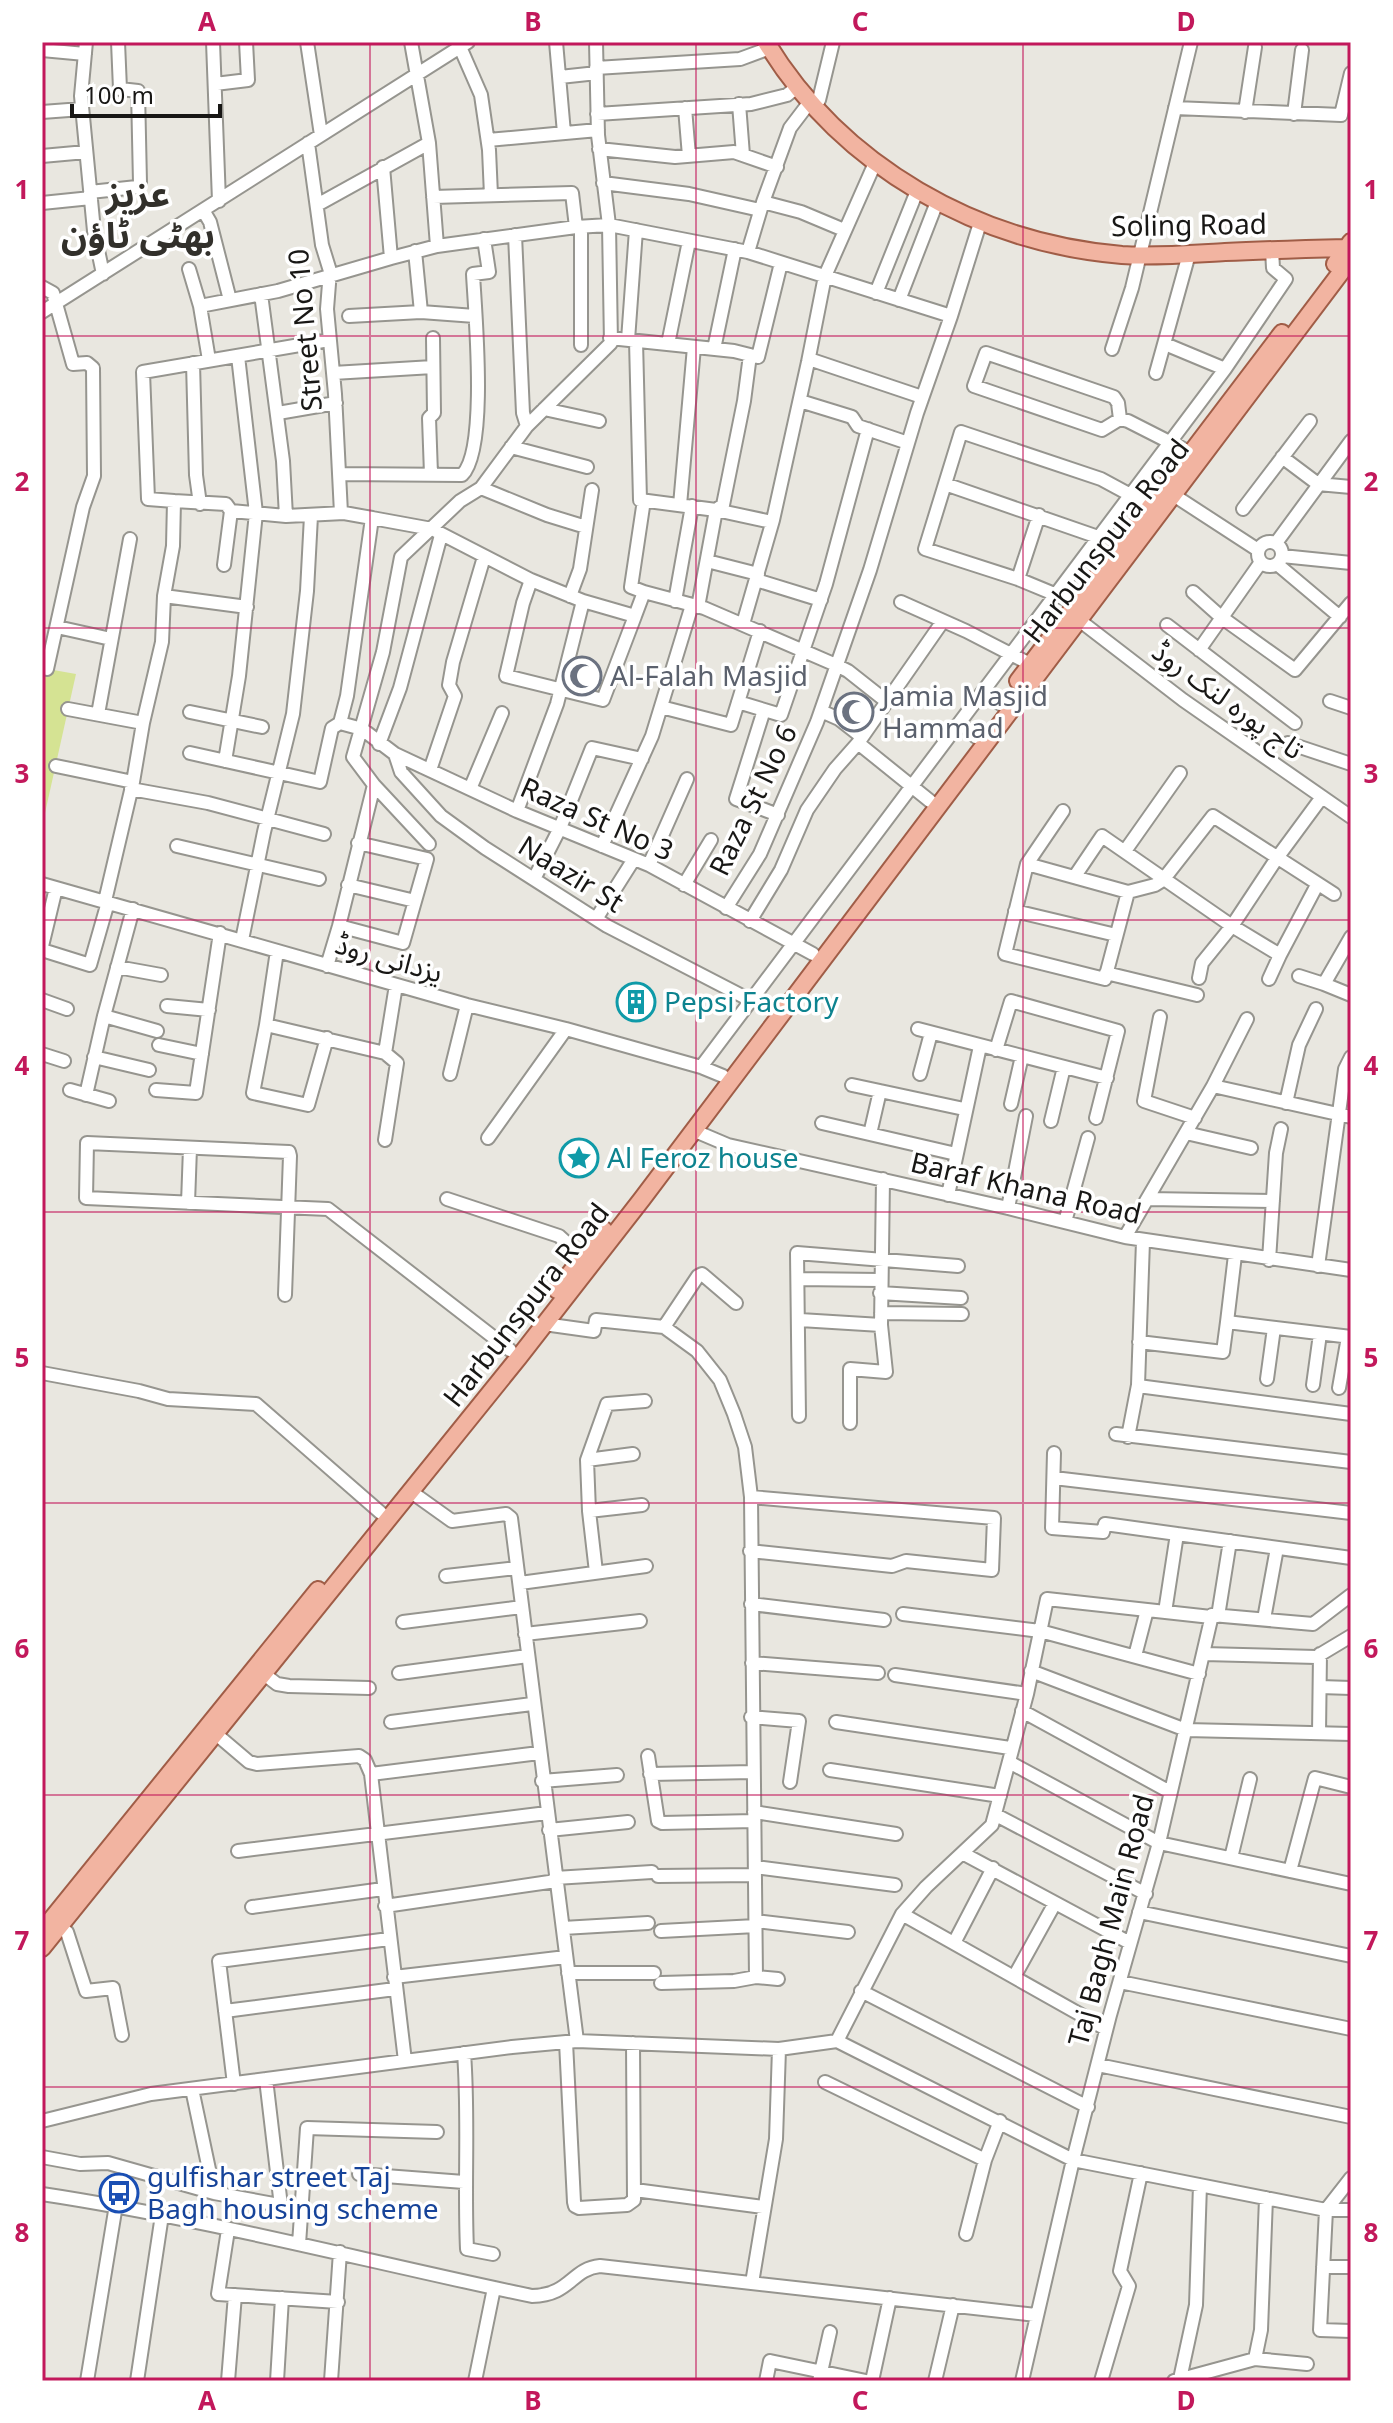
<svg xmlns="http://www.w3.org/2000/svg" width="1393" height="2423" viewBox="0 0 1393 2423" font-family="'Noto Sans','Noto Sans Arabic',sans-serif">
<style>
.green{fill:#d5e393}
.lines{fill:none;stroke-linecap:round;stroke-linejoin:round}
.minor-casing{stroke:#96958f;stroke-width:16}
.major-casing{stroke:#a05d47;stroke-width:20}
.minor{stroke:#fff;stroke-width:12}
.major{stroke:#f2b4a1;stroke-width:16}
.grid{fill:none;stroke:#c2185b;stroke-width:2;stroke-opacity:0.55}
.labels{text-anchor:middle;stroke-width:7;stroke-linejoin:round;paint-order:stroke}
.street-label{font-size:28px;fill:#181715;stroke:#fff}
.worship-label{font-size:28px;fill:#5b616d;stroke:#fff;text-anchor:start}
.culture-label{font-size:28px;fill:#0d838f;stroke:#fff;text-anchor:start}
.transit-label{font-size:28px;fill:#164399;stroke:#fff;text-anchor:start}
.district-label{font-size:36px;font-weight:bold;fill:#32302b;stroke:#fff}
.neatline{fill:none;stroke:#c2185b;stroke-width:3}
.grid-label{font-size:26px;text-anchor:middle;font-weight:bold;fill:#c2185b}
</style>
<rect width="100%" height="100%" fill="#e9e7e0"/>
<!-- green -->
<path class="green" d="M42,668L76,674L45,813L42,812Z"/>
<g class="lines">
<!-- minor casing -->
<g class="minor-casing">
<path id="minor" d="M86,42L81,96L94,231L103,274
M213,42L219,201
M307,42L321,135
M556,42L564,133
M460,47L481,95L489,150L491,195
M42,50L85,54
M596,68L740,59L770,48
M560,77L597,73
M215,84L248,80L246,42
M819,100L833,42
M809,103L790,128L763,202L801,212L844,230
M739,104L743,155
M685,108L689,156
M1175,108L1341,115L1351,73
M42,112L82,109
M1245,112L1255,47
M597,114L751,104L787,95L797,87
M1294,114L1302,50
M488,140L598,130
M308,143L322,245L330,271L327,309L335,394L341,513
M599,149L675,157L734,152L777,167
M42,156L86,152
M603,183L689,194L760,210
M90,192L137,187L140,183L138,91L120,89L118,42
M433,197L572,193L576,227
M42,203L91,198
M317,205L429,143
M203,210L210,222L230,300
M515,235L523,413L527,426
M437,246L576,227L609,225L748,252L951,316L980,223
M748,252L762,205
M391,258L437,246L429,143L411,42
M189,269L200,306
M42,287L53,293L73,364L87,363L93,368L94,476L83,507L47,669
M876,293L917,191
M261,294L283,461L286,516
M899,300L937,202
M42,312L468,42
M421,312L475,316
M349,316L421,312L415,251
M610,338L734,351L758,357L781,263
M628,340L636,230
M636,341L640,500L716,510L723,505L744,401L750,355
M668,344L689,241
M1165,344L1225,369
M581,345V227
M714,349L735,249
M1112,349L1132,288L1191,42
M809,359L922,397
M209,360L200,306L278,291L391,258L383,167
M193,363L196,475L200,504
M333,373L433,367
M1156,373L1189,254
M800,401L852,417L858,426L908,443
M544,409L599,421
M278,413L336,403
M1120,419L1118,403L1114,397L986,353L974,386L1102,430L1120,419L1128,421L1191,453
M511,447L587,467
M1282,457L1318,484L1351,487
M339,474L462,475C488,450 475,313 473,274L489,272L484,239
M431,474L429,418L434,413L433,338
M945,484L1098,537
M481,488L547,515L586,527
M1175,496L1258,550
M174,501L148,499L143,372L329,340
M680,505L694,347
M1243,509L1310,421
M1258 554a12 12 0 1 1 24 0a12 12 0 1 1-24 0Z
M1276,543L1351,441
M1282,556L1351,563
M707,561L758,574
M1277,564L1340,617
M224,565L231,511
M1018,579L1039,515
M531,580L523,603L506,676L603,700L635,616L583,601
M756,580L821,600
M644,592L631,587L644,500
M1193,592L1221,617L1295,670L1351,603
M164,596L247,607
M570,596L580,569L592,490
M675,601L692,506
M901,602L966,631L1030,664
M1076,603L1018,579L925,549L961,432L1101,479L1151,506
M698,607L716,510L772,522
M635,616L644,592L704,608L836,665L848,671L886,701
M1079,620L1183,700L1351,817
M743,624L773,520L808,362L825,276L875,163
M1167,625L1295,723
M57,627L111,639
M1199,650L1261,562
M983,692L1001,704
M1330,701L1351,708
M738,702L781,715L826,584L868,429
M661,707L731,725L760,631
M68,709L143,723L133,782
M764,710L736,799L778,815
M821,711L839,719L862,737
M190,712L262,727
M98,714L130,539
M960,722L976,737
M143,723L162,642L164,596L173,546L174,501L226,504L231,511L286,516L344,513L372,518
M340,723L362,729L395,754L517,811L649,865L813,954
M858,743L930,801
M1288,743L1351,764
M379,744L400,688L441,535
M190,753L320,782L332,728L340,723L347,696L372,518L432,529L531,580L583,601L557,704L517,811
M395,754L401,772L441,816L485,848L607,926L750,1000
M225,761L239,676L256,513L238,356
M56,766L133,782L105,901
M430,770L455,696L449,685L453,662L484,557
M374,785L429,844
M131,789L208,803L324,834
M470,789L502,713
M177,846L319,879
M602,846L652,736L692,605
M1125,851L1180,773
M1027,864L1063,811
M649,865L687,779
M1075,876L1102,836L1232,926L1277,858L1322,797
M534,879L560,828L592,748L642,759
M42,884L467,1005L566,1029L701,1067L723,1076
M348,885L415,901
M684,885L711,840
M1128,892L1105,979L1005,954L1027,864L1128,892L1155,885L1163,880L1213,816L1334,894
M726,908L760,854L817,722L870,570L917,413L951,316
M1015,911L1116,935
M596,919L634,859
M750,921L781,870L807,810L835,769L858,743L943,621
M339,926L403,943L427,859L358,843
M1351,937L1324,984L1351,995
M242,940L264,832L293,714L307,591L311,516
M42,946L56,888
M42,950L90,965L108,902
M277,951L266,1025L385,1053L396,985
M327,966L339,926L374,785L353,757L383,652L401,557L460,501L481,488L527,426L611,343L609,225L598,135L596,42
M117,967L161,975
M1106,973L1197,995
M1299,976L1324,984
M1199,978L1202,963L1232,926L1280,955L1317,885
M1269,979L1280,955
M42,1000L67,1009
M167,1006L209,1010
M104,1016L157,1031
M1160,1017L1144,1101L1195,1118
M266,1025L253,1093L308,1105L327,1038
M918,1029L1107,1078
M159,1045L202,1054
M996,1050L1011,1001L1118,1031L1096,1118
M42,1054L64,1061
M94,1057L149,1070
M701,1067L1225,369L1286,279L1273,268L1272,250
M450,1074L467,1005
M920,1074L931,1033
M852,1085L964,1109
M1213,1086L1247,1019
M70,1090L109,1101
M156,1090L196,1093L220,933
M86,1095L104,1016L133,909
M1286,1103L1299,1045L1316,1009
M1011,1104L1022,1056
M1051,1121L1064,1067
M822,1123L956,1154
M695,1131L728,1145L1008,1208L1125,1237L1351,1270
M1186,1133L1251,1148
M870,1134L880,1091
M488,1138L566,1029
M385,1140L397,1063L385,1053
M948,1195L980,1046
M447,1199L559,1236L582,1257
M1148,1199L1273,1201
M188,1203L190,1148
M1008,1208L1026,1116
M1065,1222L1088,1138
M1125,1237L1213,1086L1351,1117
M1235,1255L1227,1322L1351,1337
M1269,1260L1276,1153L1281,1129
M1318,1266L1345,1069L1351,1057
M798,1279L880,1280
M880,1293L961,1298
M285,1295L290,1156L289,1152L87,1143L86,1198L328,1209L510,1350
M881,1313L962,1314
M800,1320L881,1325
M544,1324L594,1331L596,1320L664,1327L697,1351L720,1380L734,1414L745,1447L751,1497L756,1977
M664,1327L698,1276L702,1274L736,1303
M1139,1342L1223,1352L1227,1322
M42,1373L139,1391L168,1399L256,1404L381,1513
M1267,1379L1274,1328
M1313,1385L1320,1334
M1138,1386L1351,1414
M1339,1388L1348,1337
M799,1416L797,1253L958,1266
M850,1423V1369L886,1372L881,1325L883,1179
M1116,1434L1351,1462
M1128,1437L1138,1385L1143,1241
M1054,1453L1052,1528L1103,1532L1105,1524L1351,1558
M587,1460L633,1454
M1054,1478L1351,1513
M410,1491L452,1521L506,1514L511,1518L577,2041
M589,1511L642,1505
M750,1551L892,1566L906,1561L992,1570L994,1518L751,1497
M596,1572L589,1511L587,1460L607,1404L645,1401
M446,1576L517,1568
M520,1583L646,1566
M751,1604L884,1620
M1165,1612L1177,1534
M903,1614L1040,1631L1199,1674
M1218,1616L1230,1541
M1264,1619L1277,1548
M403,1622L522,1607
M525,1634L640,1621
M1204,1654L1316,1657L1351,1636
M1135,1656L1147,1610
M752,1663L878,1673
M1031,1671L1186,1730L1351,1734
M399,1673L528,1656
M264,1674L277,1684L289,1686L369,1688
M895,1675L1027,1694
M1320,1687L1351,1688
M1022,1711L1170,1792
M751,1717L799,1721L790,1782
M391,1722L532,1704
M836,1722L1010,1748
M1319,1733L1320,1654
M216,1734L249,1762L257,1764L359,1756L365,1760L371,1774L405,2061
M648,1756L658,1821L662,1823L754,1821
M1009,1762L1159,1843L1351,1884
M830,1770L1000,1796
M371,1774L539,1753
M650,1774L753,1772
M542,1781L617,1775
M754,1812L896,1834
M996,1815L1146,1894
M549,1830L628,1822
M238,1851L547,1813
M964,1854L1130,1943
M1231,1858L1250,1779
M755,1867L895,1885
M1290,1871L1315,1778L1351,1787
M658,1876L755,1875
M555,1878L652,1872
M385,1906L556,1881
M252,1907L383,1889
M1139,1912L1351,1956
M902,1914L1106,2029
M756,1921L848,1932
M59,1927L67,1932L86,1991L113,1988L122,2035
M563,1928L648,1923
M661,1931L756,1926
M954,1943L993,1868
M568,1973H654
M394,1977L566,1957
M1014,1977L1055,1903
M1120,1982L1351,2029
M661,1983L734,1981L756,1977L778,1979
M861,1991L1088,2107
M225,2011L395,1989
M837,2041L902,1914L926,1887L992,1825L1027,1694L1047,1599L1211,1617
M566,2042L574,2202L575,2206L579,2208L627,2205L634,2200L633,2043
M464,2053C469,2118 464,2183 467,2249L493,2254
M1098,2065L1351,2117
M266,2079L281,2206
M825,2082L985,2160
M234,2084L219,1961L389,1939
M192,2089L214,2193
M42,2121L151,2094L512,2047L577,2041L779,2049L837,2041L1073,2160L1326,2210L1351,2178
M42,2157L80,2164L108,2163L214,2193L301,2209
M359,2174L464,2182
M635,2190L763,2207
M42,2194C207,2219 369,2262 532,2296C571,2295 571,2269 600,2266L1036,2315
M1351,2210H1326L1320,2330L1351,2331
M228,2230L218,2294L338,2302
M966,2234L985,2160L1000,2121
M299,2244L307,2128L437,2132
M1323,2267H1351
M752,2283L776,2139L779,2049
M1255,2359L1261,2330L1266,2198
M1180,2379L1196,2305L1200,2185
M87,2381L116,2205
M137,2381L162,2215
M228,2381L235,2295
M277,2381L282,2298
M331,2381L340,2252
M475,2381L494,2288
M766,2381L770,2361L866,2381
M819,2381L830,2332
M872,2381L890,2298
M935,2381L953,2305
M1022,2381L1073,2160L1110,2015L1159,1843L1212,1615L1313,1624L1351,1595
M1101,2381L1129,2286L1120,2271L1141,2173
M1174,2381L1255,2359L1307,2364"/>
</g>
<!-- major casing -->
<g class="major-casing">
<path id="major" d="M766,42C842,167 978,243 1122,255C1156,257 1191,254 1225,252C1266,250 1306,249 1347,248
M1335,264L1351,242
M1018,681L1282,333
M557,1290L604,1230
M42,1931L318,1590
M42,1948L519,1357L642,1199L1351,259"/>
</g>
<!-- minor -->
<use href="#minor" class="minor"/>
<!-- major -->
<use href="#major" class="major"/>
</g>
<!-- grid -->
<path class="grid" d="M370,42V2381M696,42V2381M1023,42V2381M42,336H1351M42,628H1351M42,920H1351M42,1212H1351M42,1503H1351M42,1795H1351M42,2087H1351"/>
<!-- icons -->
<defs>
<g id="mosque-ring" transform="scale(2)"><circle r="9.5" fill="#fff" stroke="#6b7280" stroke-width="1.5"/><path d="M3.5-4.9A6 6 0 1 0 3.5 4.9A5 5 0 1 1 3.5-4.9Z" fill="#6b7280"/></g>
<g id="building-ring" transform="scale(2)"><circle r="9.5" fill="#fff" stroke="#0f9aa8" stroke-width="1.5"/><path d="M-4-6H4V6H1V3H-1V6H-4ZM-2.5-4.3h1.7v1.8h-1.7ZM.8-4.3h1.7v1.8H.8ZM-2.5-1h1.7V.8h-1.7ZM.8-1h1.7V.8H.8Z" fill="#0f9aa8"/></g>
<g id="sight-ring" transform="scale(2)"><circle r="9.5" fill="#fff" stroke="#0f9aa8" stroke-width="1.5"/><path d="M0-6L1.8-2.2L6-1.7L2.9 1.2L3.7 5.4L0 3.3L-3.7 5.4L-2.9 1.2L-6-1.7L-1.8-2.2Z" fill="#0f9aa8"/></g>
<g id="bus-ring" transform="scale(2)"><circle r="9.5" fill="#fff" stroke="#1a4fb4" stroke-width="1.5"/><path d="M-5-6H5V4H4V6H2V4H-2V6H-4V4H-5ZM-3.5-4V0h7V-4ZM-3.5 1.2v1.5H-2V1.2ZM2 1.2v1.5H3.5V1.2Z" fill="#1a4fb4"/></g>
</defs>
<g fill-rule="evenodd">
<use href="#mosque-ring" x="582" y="676"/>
<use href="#mosque-ring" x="854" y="712"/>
<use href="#building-ring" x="636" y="1002"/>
<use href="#sight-ring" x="579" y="1158"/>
<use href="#bus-ring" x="119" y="2193"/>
</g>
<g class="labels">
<!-- street labels -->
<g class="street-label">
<text transform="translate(1189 225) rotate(-1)" y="10">Soling Road</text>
<text transform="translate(305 330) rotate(-95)" y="10">Street No 10</text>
<text transform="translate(1106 541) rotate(-52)" y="10">Harbunspura Road</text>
<text transform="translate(1228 700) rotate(36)" y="10">تاج پورہ لنک روڈ</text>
<text transform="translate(753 800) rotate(-64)" y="10">Raza St No 6</text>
<text transform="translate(597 819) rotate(24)" y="10">Raza St No 3</text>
<text transform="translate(571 874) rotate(32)" y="10">Naazir St</text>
<text transform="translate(389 958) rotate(16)" y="10">یزدانی روڈ</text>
<text transform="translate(1026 1188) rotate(13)" y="10">Baraf Khana Road</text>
<text transform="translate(526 1305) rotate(-52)" y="10">Harbunspura Road</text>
<text transform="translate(1111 1920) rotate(-75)" y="10">Taj Bagh Main Road</text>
</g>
<!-- worship labels -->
<g class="worship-label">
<text x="610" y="686">Al-Falah Masjid</text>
<text x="882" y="706">Jamia Masjid<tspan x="882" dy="32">Hammad</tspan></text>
</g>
<!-- culture labels -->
<g class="culture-label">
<text x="664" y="1012">Pepsi Factory</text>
<text x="607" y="1168">Al Feroz house</text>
</g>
<!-- transit labels -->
<g class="transit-label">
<text x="147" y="2187">gulfishar street Taj<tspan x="147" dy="32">Bagh housing scheme</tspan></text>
</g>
<!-- district labels -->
<g class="district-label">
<text x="138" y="207">عزیز<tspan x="138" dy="41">بھٹی ٹاؤن</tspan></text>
</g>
</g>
<!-- border -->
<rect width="1393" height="2423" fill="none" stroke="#ffffff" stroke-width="88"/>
<!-- scale -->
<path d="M72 104v12h148v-12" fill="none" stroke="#181715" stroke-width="4"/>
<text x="84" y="104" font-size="24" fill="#181715" stroke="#ffffff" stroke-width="6" paint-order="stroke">100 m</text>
<rect x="44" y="44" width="1305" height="2335" class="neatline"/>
<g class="grid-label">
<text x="207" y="31">A</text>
<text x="533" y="31">B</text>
<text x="860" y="31">C</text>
<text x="1186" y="31">D</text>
<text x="22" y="199">1</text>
<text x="1371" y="199">1</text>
<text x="22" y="491">2</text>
<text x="1371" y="491">2</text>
<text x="22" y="783">3</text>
<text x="1371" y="783">3</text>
<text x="22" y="1075">4</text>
<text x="1371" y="1075">4</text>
<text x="22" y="1367">5</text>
<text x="1371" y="1367">5</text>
<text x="22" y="1658">6</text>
<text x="1371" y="1658">6</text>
<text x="22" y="1950">7</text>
<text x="1371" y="1950">7</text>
<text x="22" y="2242">8</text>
<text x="1371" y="2242">8</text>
<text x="207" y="2410">A</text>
<text x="533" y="2410">B</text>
<text x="860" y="2410">C</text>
<text x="1186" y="2410">D</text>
</g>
</svg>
